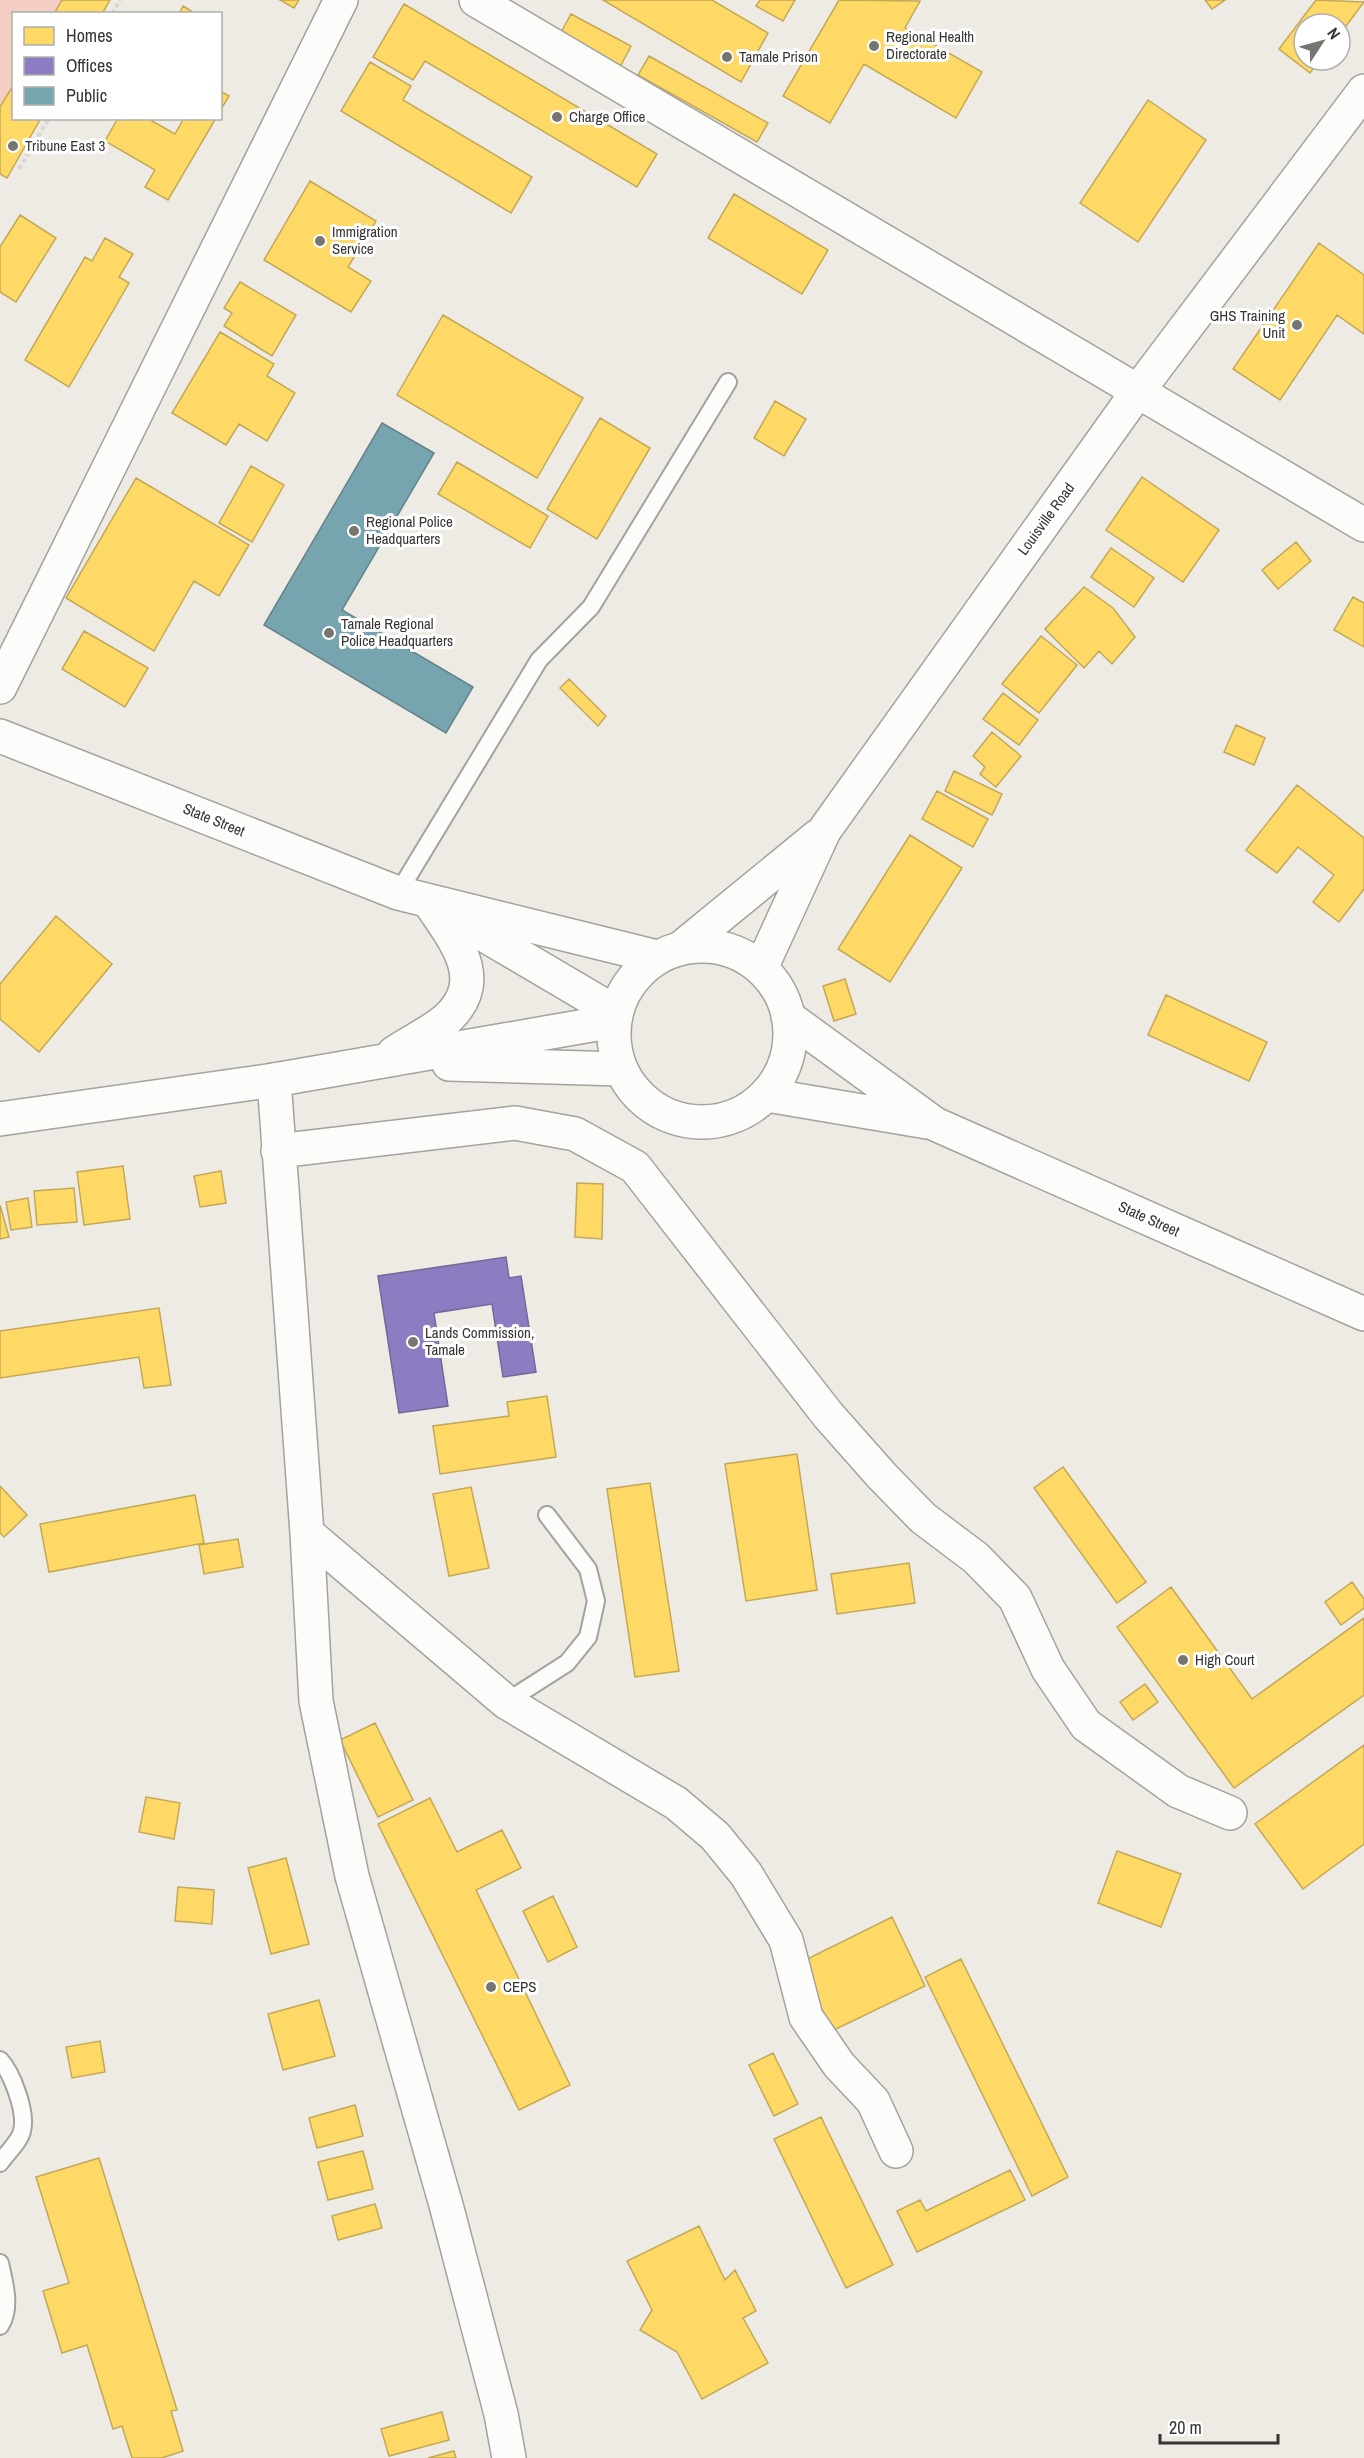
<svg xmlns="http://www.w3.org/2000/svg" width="1364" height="2458" viewBox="0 0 1364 2458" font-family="'Archivo Narrow',sans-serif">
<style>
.grass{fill:#f4cec2}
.homes{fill:#ffd966;stroke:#c3a856;stroke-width:1.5}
.offices{fill:#8e7cc3;stroke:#746797;stroke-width:1.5}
.public{fill:#76a5af;stroke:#638389;stroke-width:1.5}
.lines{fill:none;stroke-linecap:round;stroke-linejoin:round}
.service-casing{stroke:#a4a29e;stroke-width:20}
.minor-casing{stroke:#a4a29e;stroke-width:36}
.tertiary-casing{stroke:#a4a29e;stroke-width:36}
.path{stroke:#d9d7d6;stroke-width:4;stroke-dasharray:4.5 3;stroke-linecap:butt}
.service{stroke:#fcfcfb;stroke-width:16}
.minor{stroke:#fcfcfb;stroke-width:33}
.tertiary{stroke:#fcfcfb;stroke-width:33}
.poi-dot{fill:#777570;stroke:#fff;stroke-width:2}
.labels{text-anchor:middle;stroke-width:6;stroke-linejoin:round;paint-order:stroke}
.poi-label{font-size:15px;fill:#373531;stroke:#fff;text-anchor:start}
.street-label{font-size:15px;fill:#373531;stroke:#fff}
</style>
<rect width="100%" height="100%" fill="#eeebe4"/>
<!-- grass -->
<path class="grass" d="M0,0H110L102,13L14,14V118L41,119L7,178L0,174Z"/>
<!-- homes -->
<path class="homes" d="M62,0H110L102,14H54Z
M280,0H299L294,8Z
M603,0H712L768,33L741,82Z
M760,0H795L783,21L756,6Z
M839,0L920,1L905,28L982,72L956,118L864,64L830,123L783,96Z
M1205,0H1225L1212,9Z
M1316,0L1364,2L1340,34V24H1304V60H1320L1310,73L1279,49Z
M404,4L657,154L637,187L425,61L413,80L373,57Z
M183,6L196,14H179Z
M571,14L631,46L618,71L558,38Z
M649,56L768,123L757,142L638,75Z
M370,62L411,86L403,100L532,177L511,213L341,111Z
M14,84V118H41L7,178L0,174V107Z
M220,91L229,96L220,111Z
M1148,100L1206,140L1138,242L1080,203Z
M118,118H154L152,121L175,134L184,118H216L168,200L145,187L155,170L105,141Z
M310,181L376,221L348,267L371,281L351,312L264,260Z
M734,194L828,250L802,294L708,238Z
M20,215L56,238L16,302L0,292V247Z
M105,238L133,254L119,277L129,283L69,387L25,360L85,257L92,261Z
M1319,243L1364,275V334L1337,315L1280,400L1233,369Z
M240,282L296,315L272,356L224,326L232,313L224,308Z
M443,315L583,398L537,478L397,395Z
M220,332L274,364L267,376L295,393L267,441L239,424L226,445L172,413Z
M775,401L806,419L784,456L754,438Z
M600,418L650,448L597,539L547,509Z
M457,462L548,516L530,548L438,494Z
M251,466L284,485L252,542L219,523Z
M1142,477L1219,530L1183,582L1106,530Z
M136,478L249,545L219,596L194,581L154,651L66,598Z
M1296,542L1311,561L1278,589L1262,570Z
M1111,548L1154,578L1134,607L1091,577Z
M1084,587L1113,608L1135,637L1112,664L1099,651L1084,668L1045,629Z
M1353,597L1364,603V647L1334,630Z
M84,631L148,668L125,707L62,669Z
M1041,636L1077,665L1039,713L1002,684Z
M569,679L606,716L598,726L560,688Z
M1003,693L1038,720L1019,745L983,719Z
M1236,725L1265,738L1254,765L1224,752Z
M992,732L1021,756L996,787L980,774L985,767L973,756Z
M954,771L1002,794L992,815L945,791Z
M1297,785L1364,838V889L1339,922L1313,902L1334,875L1298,847L1277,873L1246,850Z
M937,791L988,819L973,847L922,819Z
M910,835L962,868L890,982L838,949Z
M56,916L112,964L39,1052L0,1019V984Z
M845,979L856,1014L834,1021L823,986Z
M1166,995L1267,1042L1249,1081L1148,1035Z
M123,1166L130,1219L84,1225L77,1172Z
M221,1171L226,1203L200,1207L194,1176Z
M577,1183L603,1184L602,1239L575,1237Z
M74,1188L77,1222L37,1225L34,1191Z
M28,1198L32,1227L11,1230L6,1202Z
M0,1205L9,1237L0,1239Z
M159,1308L171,1385L144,1388L139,1357L0,1378V1331Z
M547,1396L556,1457L440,1474L433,1426L509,1416L507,1402Z
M797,1454L817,1590L746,1601L725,1464Z
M1063,1467L1146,1582L1117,1603L1034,1488Z
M650,1483L679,1671L635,1677L607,1489Z
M0,1486L27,1515L4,1537L0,1533Z
M471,1487L489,1568L449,1576L433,1494Z
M195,1495L204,1543L49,1572L40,1524Z
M238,1539L243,1567L204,1574L199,1545Z
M909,1563L915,1603L837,1614L831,1574Z
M1352,1582L1364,1599V1608L1341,1625L1325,1602Z
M1171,1587L1252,1699L1364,1618V1695L1234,1788L1117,1627Z
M1145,1684L1158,1702L1133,1720L1120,1702Z
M375,1723L413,1800L378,1817L340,1740Z
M1364,1745V1844L1303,1889L1255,1824Z
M146,1797L180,1803L174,1839L139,1832Z
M430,1798L457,1852L502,1830L521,1868L476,1890L570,2085L519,2110L378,1824Z
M1117,1851L1181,1874L1161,1927L1098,1903Z
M286,1858L309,1944L271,1954L248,1868Z
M178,1887L214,1890L212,1924L175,1921Z
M553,1896L577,1947L548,1962L523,1911Z
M892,1917L925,1986L830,2032L797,1964Z
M961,1959L1068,2177L1032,2196L925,1977Z
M319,2000L335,2056L283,2070L268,2014Z
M100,2041L105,2072L72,2078L66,2047Z
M773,2053L798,2104L774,2116L749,2065Z
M355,2105L363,2136L317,2148L309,2118Z
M821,2117L893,2265L846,2288L774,2139Z
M363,2151L373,2189L328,2200L318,2162Z
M99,2158L177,2410L171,2411L183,2451L162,2458H132L122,2426L113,2429L87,2345L62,2353L43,2291L69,2283L36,2177Z
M1010,2170L1025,2200L917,2252L897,2211L920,2200L926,2211Z
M375,2204L382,2228L338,2240L332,2216Z
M699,2226L725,2280L735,2270L756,2311L743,2318L768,2363L702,2399L677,2352L640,2330L652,2310L627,2261Z
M442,2412L449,2440L389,2456L381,2429Z
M454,2451L456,2458H428Z"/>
<!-- offices -->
<path class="offices" d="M506,1257L509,1278L521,1276L536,1372L503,1377L492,1304L434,1313L448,1406L399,1413L378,1276Z"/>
<!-- public -->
<path class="public" d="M382,423L434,453L342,610L473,687L446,733L264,625Z"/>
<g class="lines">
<!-- service casing -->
<g class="service-casing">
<path id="service" d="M398,893L539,660L591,607L728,382
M506,1702L567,1663L588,1637L596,1601L588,1569L547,1515
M0,2060C12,2073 27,2112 22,2131C20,2141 6,2154 0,2163
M0,2263C4,2282 12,2308 0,2326"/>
</g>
<!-- minor casing -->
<g class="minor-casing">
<path id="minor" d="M476,0L1364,525
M0,687L341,0
M681,948L818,836
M761,968L824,831L1138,391L1364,91
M274,1080L307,1533L316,1701L352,1876L446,2205L501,2414L509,2458
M278,1151L515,1123L575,1134L635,1167L828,1415L882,1476L923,1518L976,1558L1015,1598L1048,1669L1086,1725L1178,1791L1230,1813
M307,1533L506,1702L676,1803L715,1836L746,1874L786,1940L806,2017L839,2065L873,2101L896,2151"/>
</g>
<!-- tertiary casing -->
<g class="tertiary-casing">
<path id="tertiary" d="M0,736L398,893L657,957
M459,920L615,1012
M614 1034a88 88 0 1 1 176 0a88 88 0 1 1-176 0Z
M788,1017L935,1124L1364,1314
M394,1053C410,1042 436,1030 449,1017C487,979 456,942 432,906
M449,1064L620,1069
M767,1095L927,1122
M0,1119L274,1080L614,1021"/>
</g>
<!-- path -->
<path class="path" d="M112,14L120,0
M19,169L49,118"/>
<!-- service -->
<use href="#service" class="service"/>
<!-- minor -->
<use href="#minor" class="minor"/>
<!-- tertiary -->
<use href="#tertiary" class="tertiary"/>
</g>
<!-- markers -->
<g class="poi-dot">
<circle cx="874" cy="46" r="6"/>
<circle cx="727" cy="57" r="6"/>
<circle cx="557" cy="117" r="6"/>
<circle cx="13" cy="146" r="6"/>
<circle cx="320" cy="241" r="6"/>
<circle cx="1297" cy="325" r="6"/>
<circle cx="354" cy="531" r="6"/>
<circle cx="329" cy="633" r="6"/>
<circle cx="413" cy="1342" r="6"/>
<circle cx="1183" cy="1660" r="6"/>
<circle cx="491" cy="1987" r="6"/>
</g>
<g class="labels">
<!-- poi labels -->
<g class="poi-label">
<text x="886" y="42">Regional Health<tspan x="886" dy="17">Directorate</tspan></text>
<text x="739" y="62">Tamale Prison</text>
<text x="569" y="122">Charge Office</text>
<text x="25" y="151">Tribune East 3</text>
<text x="332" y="237">Immigration<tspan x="332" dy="17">Service</tspan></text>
<text x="1285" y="321" text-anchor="end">GHS Training<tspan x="1285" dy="17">Unit</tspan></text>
<text x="366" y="527">Regional Police<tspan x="366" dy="17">Headquarters</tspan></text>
<text x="341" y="629">Tamale Regional<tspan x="341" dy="17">Police Headquarters</tspan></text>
<text x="425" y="1338">Lands Commission,<tspan x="425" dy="17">Tamale</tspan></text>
<text x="1195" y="1665">High Court</text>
<text x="503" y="1992">CEPS</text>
</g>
<!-- street labels -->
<g class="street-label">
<text transform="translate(1046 519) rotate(-54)" y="5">Louisville Road</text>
<text transform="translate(214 820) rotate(22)" y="5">State Street</text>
<text transform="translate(1149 1219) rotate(24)" y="5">State Street</text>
</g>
</g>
<!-- legend -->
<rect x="12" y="12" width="210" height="108" fill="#ffffff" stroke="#afaead" stroke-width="1.5"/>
<rect x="24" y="27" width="30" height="18" fill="#ffd966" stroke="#afaead" stroke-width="1.5"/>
<text x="66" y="42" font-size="18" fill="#373531">Homes</text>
<rect x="24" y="57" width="30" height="18" fill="#8e7cc3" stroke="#afaead" stroke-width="1.5"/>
<text x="66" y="72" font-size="18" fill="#373531">Offices</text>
<rect x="24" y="87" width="30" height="18" fill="#76a5af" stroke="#afaead" stroke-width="1.5"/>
<text x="66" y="102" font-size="18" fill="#373531">Public</text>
<!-- north arrow -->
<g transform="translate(1322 42) rotate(54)"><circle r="28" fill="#ffffff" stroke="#afaead" stroke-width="1.5"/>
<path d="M0-4.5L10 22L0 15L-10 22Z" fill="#777570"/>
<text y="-9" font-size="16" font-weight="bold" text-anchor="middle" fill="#373531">N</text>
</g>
<!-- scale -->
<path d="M1160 2434v9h118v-9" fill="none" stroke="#373531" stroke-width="3"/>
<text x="1169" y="2434" font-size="18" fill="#373531" stroke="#ffffff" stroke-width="4.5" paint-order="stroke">20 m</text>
</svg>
